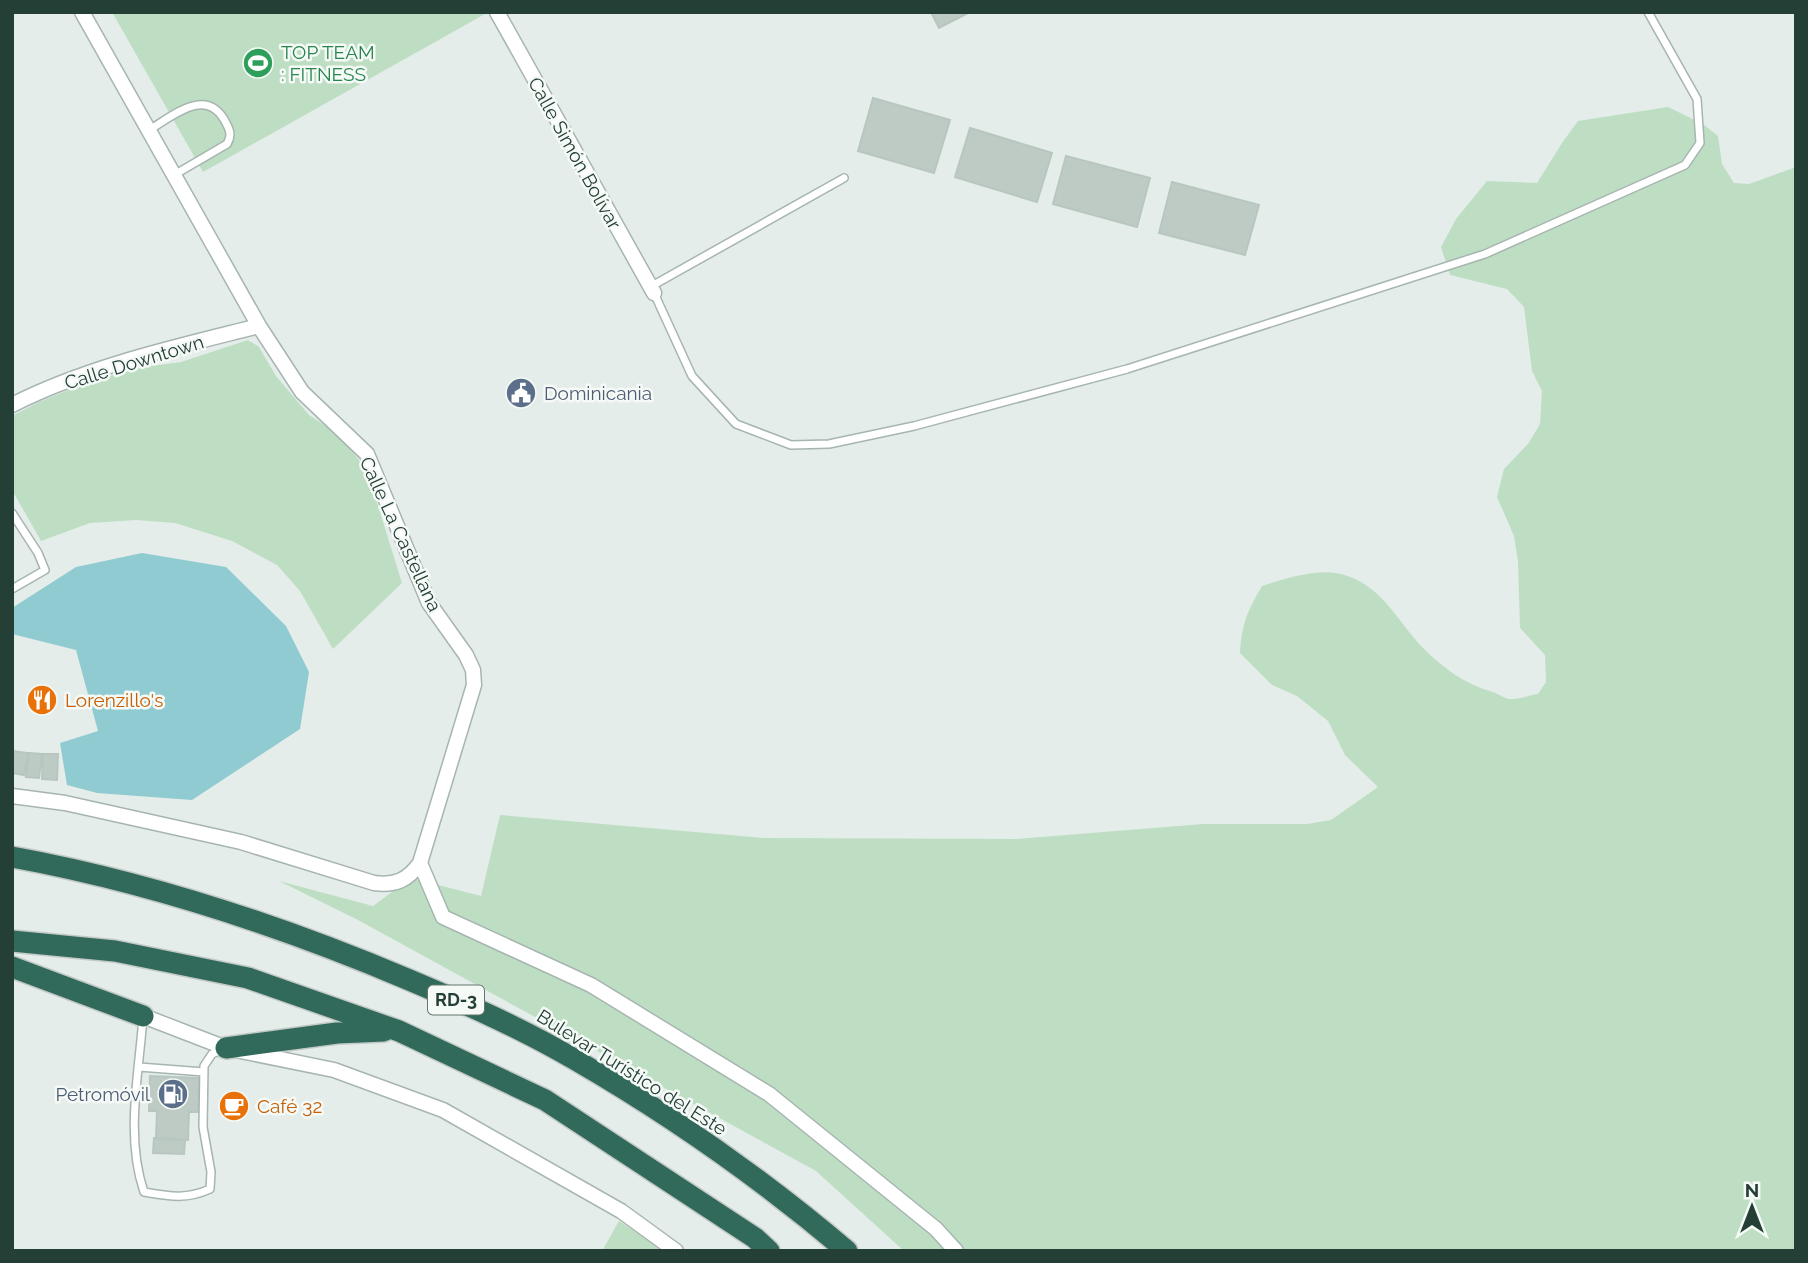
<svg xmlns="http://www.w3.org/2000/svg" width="1808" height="1263" viewBox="0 0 1808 1263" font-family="Raleway,sans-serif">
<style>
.green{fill:#bedec4}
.water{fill:#8fcbd0}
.building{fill:#bdcbc4;stroke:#b7c7bf;stroke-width:2}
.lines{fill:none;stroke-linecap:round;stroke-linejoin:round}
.lane-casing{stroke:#a7b5b0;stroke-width:10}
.street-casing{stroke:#a7b5b0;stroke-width:17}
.highway-casing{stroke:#c2c9c7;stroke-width:24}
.lane{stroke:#fff;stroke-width:7}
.street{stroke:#fff;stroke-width:14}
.highway{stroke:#316a5a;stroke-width:21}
.labels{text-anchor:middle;stroke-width:5;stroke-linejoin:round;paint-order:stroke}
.shield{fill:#f5faf7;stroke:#637770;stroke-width:2}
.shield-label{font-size:18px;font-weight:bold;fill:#243f36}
.leisure-label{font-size:19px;fill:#27864d;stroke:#f5faf7;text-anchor:start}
.street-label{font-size:19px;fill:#243f36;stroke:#f5faf7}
.service-label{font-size:19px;fill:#4e5e75;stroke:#f5faf7;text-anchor:start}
.food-label{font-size:19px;fill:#c56008;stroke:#f5faf7;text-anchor:start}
</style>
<rect width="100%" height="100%" fill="#e4ede9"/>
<!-- green -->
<path class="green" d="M112,12H484L485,14L203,172Z
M1668,107L1703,124L1718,136L1722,164L1734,183L1749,184L1796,167V1251H904L816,1171L358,920L279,881L373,906L411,878L481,896L500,815L764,838L1015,839L1203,824H1307L1331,820L1378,787L1345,755L1328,721L1297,696L1272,685L1240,653C1242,623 1247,612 1262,586C1283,579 1318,568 1341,574C1381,584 1396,619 1422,647C1443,668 1464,684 1493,692C1499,694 1506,700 1512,699C1521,699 1530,695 1538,694L1546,682L1545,655L1520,628L1518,561L1514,536L1497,497L1504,469L1528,444L1540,424L1542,391L1532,371L1524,307L1507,289L1450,275L1441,247L1456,219L1487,181L1537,183L1562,143L1578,121Z
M248,340L259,347L276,376L309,415L338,434L367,470L402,583L333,649L300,591L277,565L232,541L175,523L136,520L90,523L41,541L12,490V416L39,402L90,381L145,367L181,362Z
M619,1221L666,1251H602Z"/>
<!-- water -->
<path class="water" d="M142,553L226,567L286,626L309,672L300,729L192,800L97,793L67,785L60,743L98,731L76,650L12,634V608L76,567Z"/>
<!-- building -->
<path class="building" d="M931,12H970L939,28Z
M873,98L950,120L934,173L858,151Z
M970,128L1052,153L1037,202L955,177Z
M1066,156L1150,178L1137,227L1053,204Z
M1172,182L1259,205L1245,255L1159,233Z
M12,751L28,753L24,775L12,773Z
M29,753L42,754L39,778L26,777Z
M43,754H58L57,780L42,779Z
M150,1076L199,1078L198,1112H189L188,1140L156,1139L157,1111H149Z
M154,1138L185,1140L184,1154L153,1153Z"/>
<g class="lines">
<!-- lane casing -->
<g class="lane-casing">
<path id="lane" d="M149,130C173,116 207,85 226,123C230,130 232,136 227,144L174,175
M650,287L844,178
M654,293L692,376L736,424L791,445L829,444L914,426L1127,369L1485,254L1685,165L1700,143L1697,99L1648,12
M12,513L38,553L45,570L12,589
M143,1017C139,1074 125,1136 144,1192C168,1196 186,1200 210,1189L211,1172L203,1127L204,1066L212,1054L225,1048
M139,1067L204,1072"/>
</g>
<!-- street casing -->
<g class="street-casing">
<path id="street" d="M497,12L654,293
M12,405C89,366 176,347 259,326
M12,796L65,803L241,842L374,883C395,886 408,880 420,863L474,685L473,670L466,655L429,603L367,454L302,392L259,326L82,12
M420,863L443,917L591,985L769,1094L936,1229L956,1251
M143,1016L226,1048L334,1070L443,1110L621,1211L676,1251"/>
</g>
<!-- highway casing -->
<g class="highway-casing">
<path id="highway" d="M12,857C149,882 279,925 407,979C464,1003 521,1028 574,1059C671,1115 762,1179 847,1251
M12,941L115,951L248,978L399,1031L545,1100L755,1238L769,1251
M12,967L143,1016
M226,1048L337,1033L384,1031"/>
</g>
<!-- lane -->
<use href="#lane" class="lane"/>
<!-- street -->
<use href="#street" class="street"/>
<!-- highway -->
<use href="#highway" class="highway"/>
</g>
<!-- icons -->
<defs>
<g id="stadium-disc" transform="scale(1.575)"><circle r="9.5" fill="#2e9e5b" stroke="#f5faf7"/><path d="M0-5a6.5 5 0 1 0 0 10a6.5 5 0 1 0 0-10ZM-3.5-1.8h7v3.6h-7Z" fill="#fff"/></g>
<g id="civic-disc" transform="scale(1.575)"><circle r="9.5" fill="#5c6f8a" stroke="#f5faf7"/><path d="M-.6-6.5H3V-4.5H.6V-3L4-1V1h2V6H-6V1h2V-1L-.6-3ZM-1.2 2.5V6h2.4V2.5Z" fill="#fff"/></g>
<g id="restaurant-disc" transform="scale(1.575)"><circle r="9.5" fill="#e8710a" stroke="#f5faf7"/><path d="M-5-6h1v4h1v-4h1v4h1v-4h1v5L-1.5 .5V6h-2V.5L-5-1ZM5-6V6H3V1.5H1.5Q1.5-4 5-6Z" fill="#fff"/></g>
<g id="fuel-disc" transform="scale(1.575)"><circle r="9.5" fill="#5c6f8a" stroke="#f5faf7"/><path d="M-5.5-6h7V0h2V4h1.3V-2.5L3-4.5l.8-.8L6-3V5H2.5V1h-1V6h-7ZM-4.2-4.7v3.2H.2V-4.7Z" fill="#fff"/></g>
<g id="cafe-disc" transform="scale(1.575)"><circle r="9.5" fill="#e8710a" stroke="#f5faf7"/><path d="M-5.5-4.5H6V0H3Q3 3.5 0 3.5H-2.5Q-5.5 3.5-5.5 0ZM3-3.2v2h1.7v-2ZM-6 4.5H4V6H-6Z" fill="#fff"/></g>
</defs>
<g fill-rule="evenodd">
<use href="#stadium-disc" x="258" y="63"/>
<use href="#civic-disc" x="521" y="393"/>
<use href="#restaurant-disc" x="42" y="700"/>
<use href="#fuel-disc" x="173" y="1094"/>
<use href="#cafe-disc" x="234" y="1106"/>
</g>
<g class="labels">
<!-- shield labels -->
<rect class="shield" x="428" y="985.5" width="56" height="29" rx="5"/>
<g class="shield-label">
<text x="456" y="1006">RD-3</text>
</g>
<!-- leisure labels -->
<g class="leisure-label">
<text x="281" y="59">TOP TEAM<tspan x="281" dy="22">: FITNESS</tspan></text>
</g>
<!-- street labels -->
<g class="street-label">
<text transform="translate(575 153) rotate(61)" y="7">Calle Simón Bolívar</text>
<text transform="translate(134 362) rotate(-17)" y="7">Calle Downtown</text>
<text transform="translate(401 534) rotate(65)" y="7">Calle La Castellana</text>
<text transform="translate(632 1072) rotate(32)" y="7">Bulevar Turístico del Este</text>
</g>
<!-- service labels -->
<g class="service-label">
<text x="544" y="400">Dominicania</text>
<text x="150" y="1101" text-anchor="end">Petromóvil</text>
</g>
<!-- food labels -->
<g class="food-label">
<text x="65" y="707">Lorenzillo's</text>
<text x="257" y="1113">Café 32</text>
</g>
</g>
<!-- border -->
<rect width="1808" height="1263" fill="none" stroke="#243f36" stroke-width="28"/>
<!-- north arrow -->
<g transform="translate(1752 1207)" stroke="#f5faf7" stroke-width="5" paint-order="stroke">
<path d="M0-5L12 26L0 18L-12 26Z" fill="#243f36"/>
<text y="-10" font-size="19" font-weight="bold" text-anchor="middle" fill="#243f36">N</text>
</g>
</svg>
